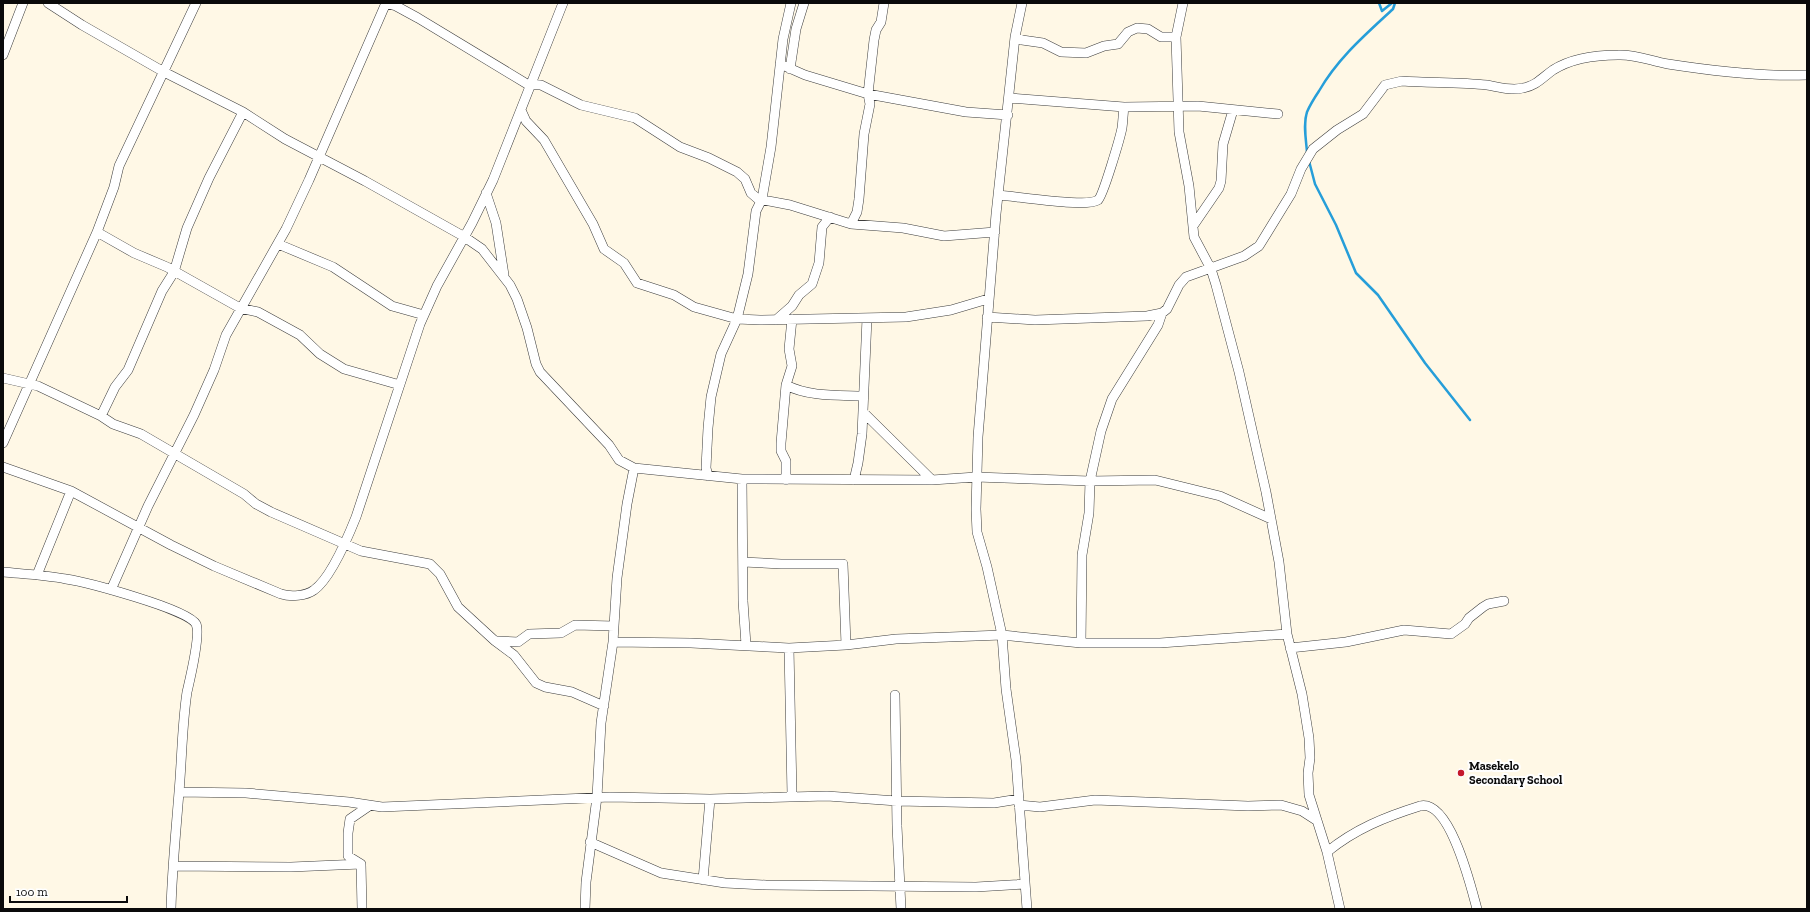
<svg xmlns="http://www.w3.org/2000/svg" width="1810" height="912" viewBox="0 0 1810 912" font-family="'Zilla Slab',serif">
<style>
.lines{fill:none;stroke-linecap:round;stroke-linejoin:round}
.stream{stroke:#269ed9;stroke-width:2.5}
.minor-casing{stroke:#3d3d3d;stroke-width:10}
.minor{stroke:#fff;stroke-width:9}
.poi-dot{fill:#c5172b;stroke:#fff;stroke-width:1.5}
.labels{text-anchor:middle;stroke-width:4;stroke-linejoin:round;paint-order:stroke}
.poi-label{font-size:12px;font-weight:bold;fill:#0a0a0a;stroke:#fff;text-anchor:start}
</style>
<rect width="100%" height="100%" fill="#fff8e6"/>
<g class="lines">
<!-- stream -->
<path class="stream" d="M1379,3L1382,11L1392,3
M1307,152C1306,139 1303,124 1307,112C1310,105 1315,97 1319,91C1338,58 1365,35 1393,9L1395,3
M1309,161L1315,184L1336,225L1356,273L1378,295L1425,363L1470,420"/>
<!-- minor casing -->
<g class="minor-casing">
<path id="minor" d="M48,3L82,25L164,72L243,112L285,139L365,181L463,236L482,249L510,285L517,299L527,328L536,364L540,372L609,445L619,460L634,468L742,479L932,480L976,477L1090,481L1155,480L1220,496L1271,519
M385,3L396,6L418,18L527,84L541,85L581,105L635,118L680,147L709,158L737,172L745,179L751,193L758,199L790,205L851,224L903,228L944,236L995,232
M1022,3L1015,37L996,214L978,437L976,509L977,532L987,567L1002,635L1006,689L1016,760L1027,909
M1183,3L1176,37L1179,132L1189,186L1194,237L1211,269L1216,285L1239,372L1266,492L1279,562L1287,634L1302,694L1309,738L1310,758L1308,773L1309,795L1327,852L1340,909
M1015,37L1022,40L1043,43L1061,52L1086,53L1104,46L1118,44L1128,32L1137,28L1148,29L1161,37H1176
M3,55L23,3
M780,64L805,75L868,94L966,112L1008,115
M790,69L796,29L804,3
M1010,98L1124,107L1198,106L1278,114
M521,110L526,121L544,140L593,224L604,249L624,263L637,283L674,295L694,307L737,319L760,320L906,317L951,310L988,299
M486,193L496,223L504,275
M998,195C1015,196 1087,208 1098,200C1103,196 1120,138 1122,128C1123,121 1123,114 1124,107
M851,224L857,212L859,199L864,134L870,104L868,94L874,40L876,30L881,22L884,3
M1193,226L1219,188L1221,181L1223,144L1233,110
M97,232L134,253L167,267L240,308L258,312L300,335L320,354L344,369L400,385
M278,244L333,267L392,306L424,315
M987,317L1035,320L1147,316L1162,313L1167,309L1179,285L1186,277L1244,256L1259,246L1291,194L1301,169L1313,149L1337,130L1363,114L1385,85L1402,81C1430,83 1459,82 1487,85C1499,87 1510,91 1523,88C1536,86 1543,77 1553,70C1572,58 1596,55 1618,55C1635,54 1651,61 1668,64C1713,71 1761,77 1807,75
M776,320L792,306L799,295L812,284L819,263L822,227L830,217
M3,378L38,386L101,416L113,424L141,434L244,494L256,504L271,512L361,551L430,564L440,574L458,607L495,641L514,655L536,683L545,687L572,692L604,706
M786,385C809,397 838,395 863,396
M863,412L932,480
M101,416L115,387L128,370L162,291L174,272L187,228L209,178L243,112
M3,443L97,232L114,187L119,166L196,3
M3,467L71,491L171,545L214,566L281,594C291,597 306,596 314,590C331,578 348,537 356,517L420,324L437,286L472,223L493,180L563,3
M708,476L706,468L708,428L711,397L721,354L737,319L748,274L756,211L762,199L771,147L783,39L791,3
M742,479L743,601L746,645
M786,480V461L781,451V443L786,385L792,366L789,349L792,319
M854,480L858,463L862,434L867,318
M743,562L781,564H843L846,645
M3,572C24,574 45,575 66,579C86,582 188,609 196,624C201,634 190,679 187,692C182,725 182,758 179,792C176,831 172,870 171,909
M37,575L71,491
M111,590L148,506L194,415L214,370L226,335L286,229L309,180L386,3
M497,641L518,642L529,634L561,633L575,625L614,626
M613,642L691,643L789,648L846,645L896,639L1002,635L1081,643H1160L1287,634
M1081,643L1082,555L1089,513L1090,481L1101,431L1112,399L1158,325L1162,313
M789,648L792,795
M1290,648L1346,642L1404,630L1451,634L1465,624L1469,618L1483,607L1488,604L1504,601
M895,695L897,826L901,909
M179,792L246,793L349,802L382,807L610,797L710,799L827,796L897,801L994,803L1019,799
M1019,805L1040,807L1095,800L1248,806L1281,805L1302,811L1316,820
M590,842L661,873L725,883L766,885L976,887L1025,884
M1327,852C1355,829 1385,817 1420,806C1450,799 1471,887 1477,909
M173,866L291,867L361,864
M703,880L710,799
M362,909L361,864L348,856V833L350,819L369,806
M585,909L586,882L597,797L601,723L613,642L617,578L627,504L634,468"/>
</g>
<!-- minor -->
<use href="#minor" class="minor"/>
</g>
<!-- markers -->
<circle class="poi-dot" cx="1461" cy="773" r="4"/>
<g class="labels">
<!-- poi labels -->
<g class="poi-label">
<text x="1469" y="770">Masekelo<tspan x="1469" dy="14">Secondary School</tspan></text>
</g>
</g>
<!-- border -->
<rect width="1810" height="912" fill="none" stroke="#0a0a0a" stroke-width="8"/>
<!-- scale -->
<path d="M10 896v6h117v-6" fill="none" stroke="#0a0a0a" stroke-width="2"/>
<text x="16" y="896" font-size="12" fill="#0a0a0a" stroke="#ffffff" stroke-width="3" paint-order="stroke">100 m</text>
</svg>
